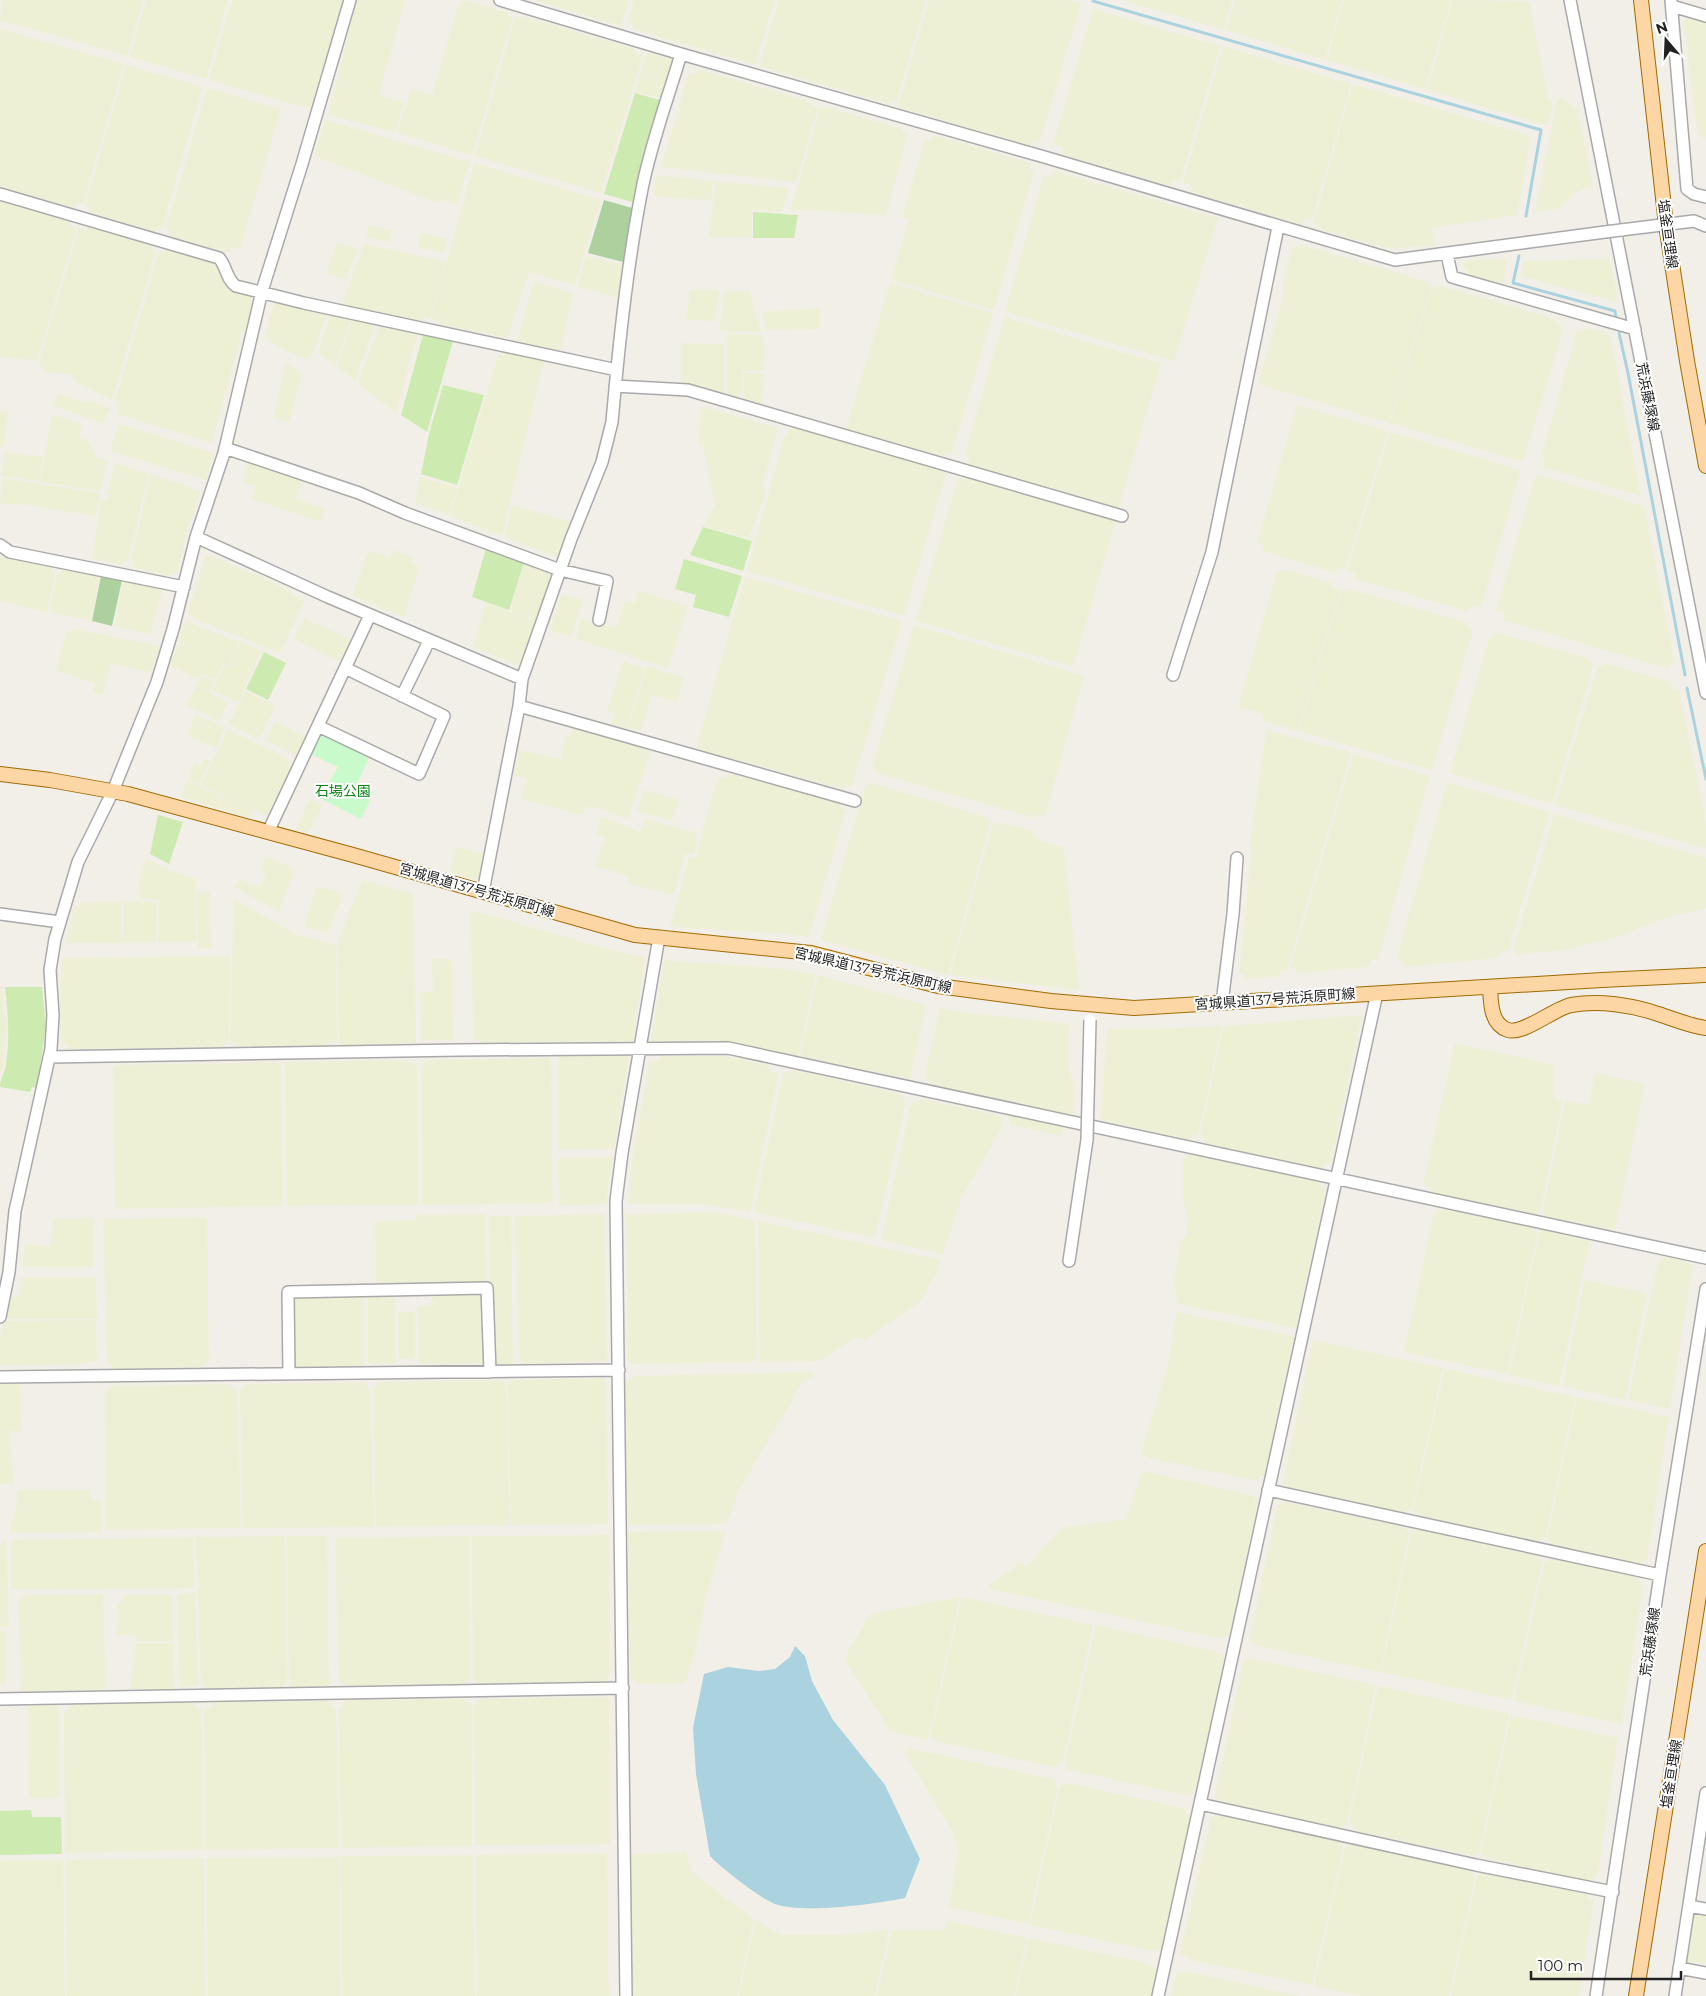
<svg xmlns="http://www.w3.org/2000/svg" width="1706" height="1996" viewBox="0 0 1706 1996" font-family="Montserrat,'Noto Sans JP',sans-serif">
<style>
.farmland{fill:#eef0d5}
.grass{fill:#cdebb0}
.forest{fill:#add19e}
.park{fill:#c8facc}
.water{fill:#aad3df}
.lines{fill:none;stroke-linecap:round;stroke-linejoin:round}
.stream{stroke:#aad3df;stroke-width:3}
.minor-casing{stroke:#a9a9a9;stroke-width:14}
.major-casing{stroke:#a06b00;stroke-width:16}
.minor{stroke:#fff;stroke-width:11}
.major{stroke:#fcd6a4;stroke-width:14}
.minor-bridge-casing{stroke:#a9a9a9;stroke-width:14;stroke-linecap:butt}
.minor-bridge{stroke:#fff;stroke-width:11}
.labels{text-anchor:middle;stroke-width:4;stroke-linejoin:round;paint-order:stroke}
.street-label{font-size:14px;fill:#222;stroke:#fff}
.park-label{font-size:14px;fill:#0c8416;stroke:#fff}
</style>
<rect width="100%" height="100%" fill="#f2efe9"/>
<!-- farmland -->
<path class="farmland" d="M2,0H143L127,56L0,20Z
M146,0H228L206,79L130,57Z
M232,0H343L311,109L209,80Z
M357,0H405L379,95L404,103L395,133L328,114Z
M464,0L508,13L507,15L513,17L472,155L397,133L411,90L432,94L459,3H462Z
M534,0H629L621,26Z
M634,0H775L755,65L633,29L634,24L627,22Z
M779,0H926L896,102L890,100L889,104L759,66Z
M929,0H1066L1081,4L1040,142L1034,140L1032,146L898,107Z
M1122,0H1232L1224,30Z
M1235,0H1342L1325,60L1226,30Z
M1344,0H1451L1425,89L1327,60Z
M1453,0L1527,1L1530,6L1549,100L1553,103L1548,126L1427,90Z
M1093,9L1220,46L1180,182L1173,180L1171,186L1061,154L1063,147L1053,144Z
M521,16L635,49L634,53L643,56L601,193L475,156L515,18L519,19Z
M1693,18L1706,22V140L1698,135L1683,21Z
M0,29L124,64L83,204L77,202L75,208L0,186Z
M1223,46L1351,84L1312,220L1305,218L1303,225L1190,192L1192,186L1183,183Z
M647,52L681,62L670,101L635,91Z
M126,65L203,87L162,229L157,228L156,232L89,212L90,207L85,206Z
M698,69L811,102L810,105L818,107L796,182L661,167L689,72L696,74Z
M1353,84L1531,136L1517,215L1432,228L1435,245L1414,247L1395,248L1378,246L1319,229L1314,221Z
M207,88L281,109L240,249L232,247L230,253L170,236L171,231L166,229Z
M1562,98L1577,109L1593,186L1576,192L1562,206L1556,209L1535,212L1557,101Z
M827,107L902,129L903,133L908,134L886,215L791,209L820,108L826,110Z
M325,120L470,162L457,205L440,199L438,203L317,157L315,152Z
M933,135L1031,163L1029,169L1034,171L994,310L891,280L909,219L902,217L925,139L931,141Z
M474,163L601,200L575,285L529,272L508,337L505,338L439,324L438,321L431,319Z
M1054,171L1218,218L1174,361L1005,312L1044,175L1052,177Z
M656,175L713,181L711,201L653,196Z
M716,181L789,188L782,212L752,210V238L709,237Z
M0,199L70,220V226L77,228L37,361L0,357Z
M89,226L150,244L151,249L156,251L112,400L76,383L70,374L44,372L39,362L79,229L86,231Z
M373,226L392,231L389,242L366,237L368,227Z
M421,233L447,239L444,253L418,247Z
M337,242L358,249L346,280L326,273Z
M364,244L446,262L430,319L423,317L422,321L342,305Z
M1302,245L1425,281V283L1432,285L1389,423L1258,384L1283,297V280L1293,247Z
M167,249L220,264L249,294L253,302L247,333L242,332L212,443L117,414V403L115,402L159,252L164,253Z
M586,256L631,267L626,301L578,286Z
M1507,259L1504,282H1494L1471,277L1462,265L1467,260Z
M1610,259L1618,299H1616V302L1521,276L1523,261Z
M534,281L573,294L560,352L520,343L517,340Z
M890,283L993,313L952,453L946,452L944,458L846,429Z
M1441,286L1555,319V322L1560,323L1563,331L1523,462L1390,423L1432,288Z
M690,290H719L715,321L686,320Z
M750,291L761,332L719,331L725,292Z
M275,300L327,314L313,353L307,359L288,352L265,338Z
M819,308V329L766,330L762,312Z
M331,313L351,318L335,366L318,353Z
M1004,317L1161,364L1118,509L967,465L970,456L965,455Z
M353,318L374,322V328L355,381L337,367Z
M380,323L418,331L396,413L358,384Z
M1587,328L1610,335L1641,496L1542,467L1545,458L1541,457L1577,331H1583Z
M727,334L762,335L765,351L763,371H743L741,393L736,400L726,396Z
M681,343L724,344V395L681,385Z
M505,352L544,360L502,536L450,516L498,355L504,356Z
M286,363L302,373L289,422L273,419Z
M744,373L764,374L763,395L760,406L743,401Z
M58,393L86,403L87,400L110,408L103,424L53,405Z
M1297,405L1388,431L1345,570L1338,568L1336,573L1262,551L1264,545L1257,543Z
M701,407L778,428L762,486L766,492L749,538L704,526L715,504L703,445H698Z
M0,411L8,412L4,447H0Z
M52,414L82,424L79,438L88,440L96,457L107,461L100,491L40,482Z
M119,424L214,453L206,480L110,451Z
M793,426L941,468L940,472L946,474L904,616L747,571L784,437Z
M1390,432L1521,470L1481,608L1473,606L1467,611L1353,578L1355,573L1347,571Z
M5,452L43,457L39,481L2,476Z
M250,458L304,476L296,499L325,509L321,522L252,499L256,486L242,482Z
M115,463L149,474L128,561L125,560L122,565L92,558L102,499H106Z
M151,474L201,491L187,533L177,574L172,573L169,576L133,567L134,564L131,560Z
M1536,474L1644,506L1675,664H1671L1669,669L1503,620L1505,613L1496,611Z
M420,476L457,488L448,515L415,503Z
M964,477L1116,521L1073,667L916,621L958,478L963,480Z
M2,478L100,493L96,516L26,505L0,503Z
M512,505L575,523L560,558L505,537Z
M369,550L389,558L393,550L414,558L412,564L420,567L404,617L352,596Z
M206,554L264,578L305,600L280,653L194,619L188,613Z
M0,556L52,566V571L55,573L47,612L0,601Z
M525,562L554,573L541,622L510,611Z
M63,568L100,576L91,621L49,612L57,574L62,571Z
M1286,570L1332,583L1331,587L1341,590L1297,731L1263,721V714L1238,707L1277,572Z
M745,577L902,621L852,786L846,785L843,789L696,749Z
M123,581L163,589L150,634L114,626Z
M1349,589L1468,623L1469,629L1473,631L1432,770L1298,731L1342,590L1348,592Z
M639,591L688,606L668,668L576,639L581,619L616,628L625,601L634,603Z
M562,594L583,600L571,636L549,631Z
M486,603L538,622L524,663L519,665L473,647Z
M304,618L353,641L342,662L294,639Z
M186,619L192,624L238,641L228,666L223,665L215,680L201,674L198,679L170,666Z
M914,625L1084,676L1045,817L1038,814L1034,818L876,773L877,769L872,768Z
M73,629L160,646L150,672L111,664L102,695L92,693L95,683L56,671L66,633Z
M1497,633L1588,658L1589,662L1594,664L1552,804L1450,773L1489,638H1493Z
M239,641L262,651L238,702L212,690L224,666L228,668Z
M623,661L645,668L626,729L611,724L614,714L607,712Z
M1605,663L1671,682L1673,689L1679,690L1706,824V849L1555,805L1598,665L1602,666Z
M647,666L684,678L677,702L652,695L641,731L628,727Z
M201,676L214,682L209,693L228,702L219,721L186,705Z
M245,691L276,706L259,739L229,724Z
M195,714L225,727L216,748L187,736Z
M275,721L307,737L297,756L265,740Z
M574,727L651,750L628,819L600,808L585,807L582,815L521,799L526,778L514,776L519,750L561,759L566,735L571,736Z
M228,729L290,760L288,765L292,767L267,816L253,809L250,818L218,808L222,796L249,808L201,785Z
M1266,730L1351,753L1287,970L1281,971L1279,976L1245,979V974H1239L1251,857L1250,844Z
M1353,754L1430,776L1378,960H1371L1368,967L1298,973L1296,968H1290Z
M205,758L210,760L199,784L188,779L194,763L200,766Z
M729,773L840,803L841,809L846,810L809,937L788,934L670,927L689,857H697L702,832L718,777L725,778Z
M187,780L221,796L217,808L181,797Z
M1447,782L1550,812L1508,951H1502L1498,958L1405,967L1397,956Z
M868,783H872L989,818L988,820L991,821L948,975L821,940L865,786Z
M644,790L679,800L672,821L637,811Z
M310,799L323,806L308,833L296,829Z
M1554,814L1706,858V908L1661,919L1616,938L1564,950L1518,955L1513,949Z
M601,816L640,832L646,819L697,833L694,854H685L674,895L627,883L628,876L594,866L606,838L596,834Z
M993,823H1001L1032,831L1033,835L1037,836L1040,840L1064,848L1079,990L950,975Z
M456,847L484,854L478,877L475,879L450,873Z
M265,856L295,869L279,911L234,887L239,879L259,887L266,873L260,869Z
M146,858L164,868L195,879L196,942H158L159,900L140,898L139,880Z
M362,880L413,894L416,1043L342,1045V1042H339L337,943Z
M317,886L343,893L329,931L327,933L304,926Z
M210,891L211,948H198L197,892Z
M234,899L297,935L336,945L337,1042H330L328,1045L239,1047L230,1040Z
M123,901L157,902L156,942L123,943Z
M82,902H121L122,943H66L74,907L81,906Z
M478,912L611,950L645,958L633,1041L481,1043V1040H474L470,913Z
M230,956L229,1039L223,1047L69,1049L68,1045L61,1044L60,982L63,958Z
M432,959H452L453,1040H421L420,992L433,991Z
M664,960L774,968L816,974L798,1056L717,1040L651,1041Z
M818,975L926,1005L910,1079L800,1056Z
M0,986H2L7,1029L3,1067L0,1073Z
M940,1008L960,1012L1069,1024L1068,1065L1074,1087L1073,1116L929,1084L930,1080L924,1078Z
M1362,1015L1331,1162L1326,1163L1322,1169L1205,1143L1204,1138L1200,1135L1224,1026Z
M1222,1026L1198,1135L1193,1136L1190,1140L1101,1120L1107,1029H1155Z
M1455,1043L1555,1065L1554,1098L1563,1100L1540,1212L1535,1214L1432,1192L1429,1186L1423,1184Z
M629,1054L614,1149L558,1150V1055Z
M660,1056H727L769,1066V1071L779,1073L750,1212L704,1204H628L630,1174L649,1062L658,1060Z
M551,1058L553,1203L422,1205L421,1067L426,1060Z
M407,1060L417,1067L418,1205L287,1206L285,1062Z
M281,1062L283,1206L115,1209L113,1065Z
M795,1070L900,1094L906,1102L875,1238L754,1212L783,1074Z
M1595,1073L1645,1084L1615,1229H1606L1545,1216L1543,1212L1565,1101L1589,1104Z
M922,1099L1001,1116L1003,1126L961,1199L943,1254L881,1240L911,1104Z
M1008,1115L1063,1126L1062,1136L1011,1125Z
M1190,1153L1319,1182L1321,1187L1326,1189L1296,1328L1178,1304L1174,1285L1180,1241L1186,1235L1188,1218L1183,1199V1158Z
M613,1157L607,1193V1204L559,1206L558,1158Z
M1445,1209L1531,1226L1532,1231L1538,1232L1507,1374L1404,1352L1434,1213Z
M714,1212L755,1221L757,1356L752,1362L632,1364L628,1361L626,1214Z
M485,1214L486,1287L376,1289L375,1221L416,1220L417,1215Z
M604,1214L607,1361L523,1364L519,1359L515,1216Z
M489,1216H511L513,1364H491Z
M93,1217V1267H22L25,1244L50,1247L54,1219Z
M207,1217L209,1361L201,1367L113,1369L107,1361L103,1219Z
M758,1221L940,1260L937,1272L920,1302L865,1340L856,1337L820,1361L760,1362Z
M1541,1226L1591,1236L1559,1386L1509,1375Z
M1668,1256L1686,1260L1687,1263L1693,1265L1670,1409L1628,1400L1658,1263Z
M96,1277L97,1319H5L12,1297L19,1296L21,1278Z
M1585,1280L1647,1293L1625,1400L1563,1386Z
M432,1292H482L485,1363L419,1364L418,1306L432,1305Z
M364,1294V1367L291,1368L292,1299L294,1297Z
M368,1296H395V1363L368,1364Z
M398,1312H415V1359H399Z
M1176,1312L1294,1336L1264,1477L1260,1476L1258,1481L1147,1458L1141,1452L1169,1362Z
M96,1320L97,1361H89L85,1364L0,1366V1335L4,1321Z
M1313,1340L1443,1368L1412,1508L1403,1513L1287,1488L1283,1481Z
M1445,1369L1575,1397L1545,1538L1538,1542L1419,1516L1413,1509Z
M812,1372L815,1375L801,1383L785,1414L768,1440L739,1491L726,1524L628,1525L626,1382L632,1380L633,1376Z
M606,1378L608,1524L511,1525L508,1384L515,1380Z
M501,1380L506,1384L510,1525L376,1527L373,1389L379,1382Z
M364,1382L370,1390L374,1527L243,1528L240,1391L246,1384Z
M0,1383H20L21,1431H9L14,1484H0Z
M229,1384L237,1392L241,1528L106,1530L105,1392L112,1386Z
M1577,1397L1669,1417L1647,1560L1637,1564L1553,1546L1547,1538Z
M1147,1472L1255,1496L1254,1500L1258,1502L1229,1637H1214L990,1589L989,1585L1021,1562L1026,1567L1058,1532L1066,1527L1107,1522L1117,1520H1126L1141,1474Z
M17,1490H90L91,1500H101L102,1532L11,1533V1524L17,1505Z
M1285,1502L1405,1527L1409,1534L1380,1672L1262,1647L1249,1642L1277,1506Z
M1419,1530L1536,1555L1542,1562L1512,1700L1381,1672L1411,1535Z
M726,1531L706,1597L695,1653L685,1683L638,1684L635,1680L630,1679L628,1532Z
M609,1535L610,1675L603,1682L479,1684L473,1679L472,1536Z
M6,1536L9,1627H0V1548Z
M285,1536L287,1682L282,1687L206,1689L201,1682L196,1537Z
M287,1536H327L329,1686L289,1687Z
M469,1536L470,1680L464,1684L345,1686L339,1680L335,1538Z
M193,1537L194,1588L11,1590V1540Z
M1553,1559L1634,1576L1643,1584L1622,1724L1514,1701L1544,1563Z
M195,1593L198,1686L180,1687L177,1594Z
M103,1594L106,1690L24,1692L21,1691L18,1603L20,1599L28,1595Z
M124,1595H172L173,1641H136L135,1635H115L118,1626V1605L123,1600Z
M960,1597L928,1740L890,1731L846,1662L847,1653L870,1614Z
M962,1597L1093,1625L1063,1761L1054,1767L936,1741L931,1736Z
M1096,1625L1210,1650L1225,1655L1196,1791H1192L1190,1796L1069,1770L1065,1762Z
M0,1631L6,1632V1685H0Z
M136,1643H173L174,1689H132L130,1687Z
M1244,1659L1258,1660L1376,1685L1347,1823L1341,1828L1219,1801L1215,1795Z
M1378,1686L1509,1714L1479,1853L1473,1856L1357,1831L1349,1822Z
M609,1697L610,1844L475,1846L474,1705L481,1699Z
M464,1699L472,1706V1846L341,1848L339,1709L345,1700Z
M328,1701L336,1709L339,1848L206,1850L204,1711L214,1702Z
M191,1702L202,1711L203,1850L65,1853L64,1714L73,1704Z
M59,1703L60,1798H29L28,1704Z
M1511,1715L1618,1738L1598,1875L1590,1881L1486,1858L1481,1852Z
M909,1748L1053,1779L1058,1787L1028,1924L949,1907L958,1850L952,1831L904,1752Z
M1068,1783L1187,1809L1186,1813L1190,1817L1162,1951L1148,1950L1030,1925L1060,1787Z
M1216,1815L1339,1841L1343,1848L1312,1985L1191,1960L1180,1954L1211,1818Z
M1352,1844L1471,1868L1475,1877L1449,1996H1362L1314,1986L1345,1848Z
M686,1852L692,1871L697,1876L754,1919L737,1996H633L631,1854Z
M607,1853L609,1996H477L476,1855Z
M473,1855L475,1996H342L341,1856Z
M340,1857V1996H208L207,1858Z
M204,1858L205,1996H67L66,1860Z
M63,1860L65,1996H0V1861Z
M1485,1872L1586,1893L1590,1899H1594L1579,1996H1451L1477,1876Z
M1693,1914L1706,1916V1964L1686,1961Z
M756,1920L782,1935H837L889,1930L875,1996H739Z
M947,1921L1027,1938L1014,1996H877L892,1930H945Z
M1029,1938L1142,1962L1158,1969L1152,1996H1016Z
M1189,1972L1300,1996H1171L1176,1973Z"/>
<!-- grass -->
<path class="grass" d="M635,93L670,103L639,204L604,194Z
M753,212L798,215L794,238H753Z
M424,331L451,338L453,341L427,432L401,415Z
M443,385L484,395L457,485L421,474L429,434Z
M703,527L752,541L743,571L690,555Z
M487,545L525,559L509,610L472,597Z
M684,559L742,576L729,617L693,607L696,595L675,589Z
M264,652L286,663L268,700L246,689Z
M158,815L183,822L169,864L150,854Z
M5,987H42L46,1027L37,1088L32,1087L30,1092L0,1087C0,1078 5,1073 6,1064C10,1036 8,1015 5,987Z
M31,1810L32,1817H61L62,1854L0,1855V1811Z"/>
<!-- forest -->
<path class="forest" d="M604,200L639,210L631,264L588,253Z
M101,576L122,580L112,626L92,621Z"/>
<!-- park -->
<path class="park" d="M323,735L369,758L357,784L374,792L361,819L320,798L338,767L311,754L318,738Z"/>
<!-- water -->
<path class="water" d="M795,1646L805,1656L812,1681L833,1720L885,1785L920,1859L905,1898C875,1904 804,1914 775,1904C761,1899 720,1867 710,1856L696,1774L693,1728L704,1674L728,1667L759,1671L775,1669L790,1657Z"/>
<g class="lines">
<!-- stream -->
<path class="stream" d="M1093,1L1541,130L1526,216
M1519,256L1513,283L1615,311L1616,318
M1619,333L1628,373L1685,675
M1687,688L1706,779"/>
<!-- minor casing -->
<g class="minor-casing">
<path id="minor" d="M500,0L681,54L1041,156L1395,260L1605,232
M1570,0L1706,693
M1671,0L1687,189L1694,194L1706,197
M1672,6L1706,16
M0,194L219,258C227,267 226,279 236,286L304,303L617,370
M1621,230L1694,221L1706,226
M1447,254L1452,277L1635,329
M615,386L688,390L1122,516
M225,448L359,493L405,513L560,570L607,581L599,620
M196,537L328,597L522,679
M0,545L10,552L184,587
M1173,675L1212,552L1278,227
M402,696L429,641
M519,706L855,801
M318,726L419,774L444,716L345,668
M268,832L370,615
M483,892L519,706L522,679L571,539L602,462L612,422C619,344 627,266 642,189C651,143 668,98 681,54
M0,914L60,922
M1222,1003L1233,914L1237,858
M49,1057L459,1050L728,1048L1706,1258
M1069,1261L1087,1140
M0,1317L9,1272L15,1211L51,1049L53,1015L50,970L55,939L78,862L113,791L157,682L173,629L196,537L224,453L262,291L302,164L350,0
M289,1374L288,1292L487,1288L490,1372
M0,1377L619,1370
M1268,1490L1660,1575
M0,1699L623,1688
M1200,1804L1476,1865L1613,1892
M1689,1906L1706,1909
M1679,1968L1706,1973
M626,1996L616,1201L622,1153L659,937
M1158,1996L1377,993
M1596,1996L1660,1575L1706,1289
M1675,1996L1706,1793"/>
</g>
<!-- major casing -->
<g class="major-casing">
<path id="major" d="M1641,0L1666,225L1687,361L1706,466
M0,774L50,780L128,794L353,855L635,935L811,953L938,986L1051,1001L1134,1008L1602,980L1706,975
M1490,987C1491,1002 1490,1024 1508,1030C1523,1035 1553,1009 1571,1005C1599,1000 1632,1005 1658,1014C1674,1019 1690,1026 1706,1028
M1636,1996L1706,1551"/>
</g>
<!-- minor -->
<use href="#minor" class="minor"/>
<!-- major -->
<use href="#major" class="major"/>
<!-- minor-bridge casing -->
<g class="minor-bridge-casing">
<path id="minor-bridge" d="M1605,232L1621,230
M1087,1140L1090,1020"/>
</g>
<!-- minor-bridge -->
<use href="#minor-bridge" class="minor-bridge"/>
</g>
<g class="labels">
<!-- street labels -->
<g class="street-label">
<text transform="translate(1668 234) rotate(82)" y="5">塩釜亘理線</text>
<text transform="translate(1648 397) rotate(79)" y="5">荒浜藤塚線</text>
<text transform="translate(477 890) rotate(16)" y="5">宮城県道137号荒浜原町線</text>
<text transform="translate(873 970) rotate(13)" y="5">宮城県道137号荒浜原町線</text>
<text transform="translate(1275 999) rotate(-4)" y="5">宮城県道137号荒浜原町線</text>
<text transform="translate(1650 1642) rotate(-82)" y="5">荒浜藤塚線</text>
<text transform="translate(1671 1774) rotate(-81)" y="5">塩釜亘理線</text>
</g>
<!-- park labels -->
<g class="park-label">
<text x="343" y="796">石場公園</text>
</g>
</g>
<!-- north arrow -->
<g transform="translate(1666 40) rotate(341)" stroke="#ffffff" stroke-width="4" paint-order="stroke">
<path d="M0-4L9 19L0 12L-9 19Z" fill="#222222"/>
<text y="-8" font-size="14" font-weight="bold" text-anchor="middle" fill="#222222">N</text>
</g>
<!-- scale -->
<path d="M1531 1971v8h150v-8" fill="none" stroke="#222222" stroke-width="2.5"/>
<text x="1538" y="1971" font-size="15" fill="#222222" stroke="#ffffff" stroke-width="4" paint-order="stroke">100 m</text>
</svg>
